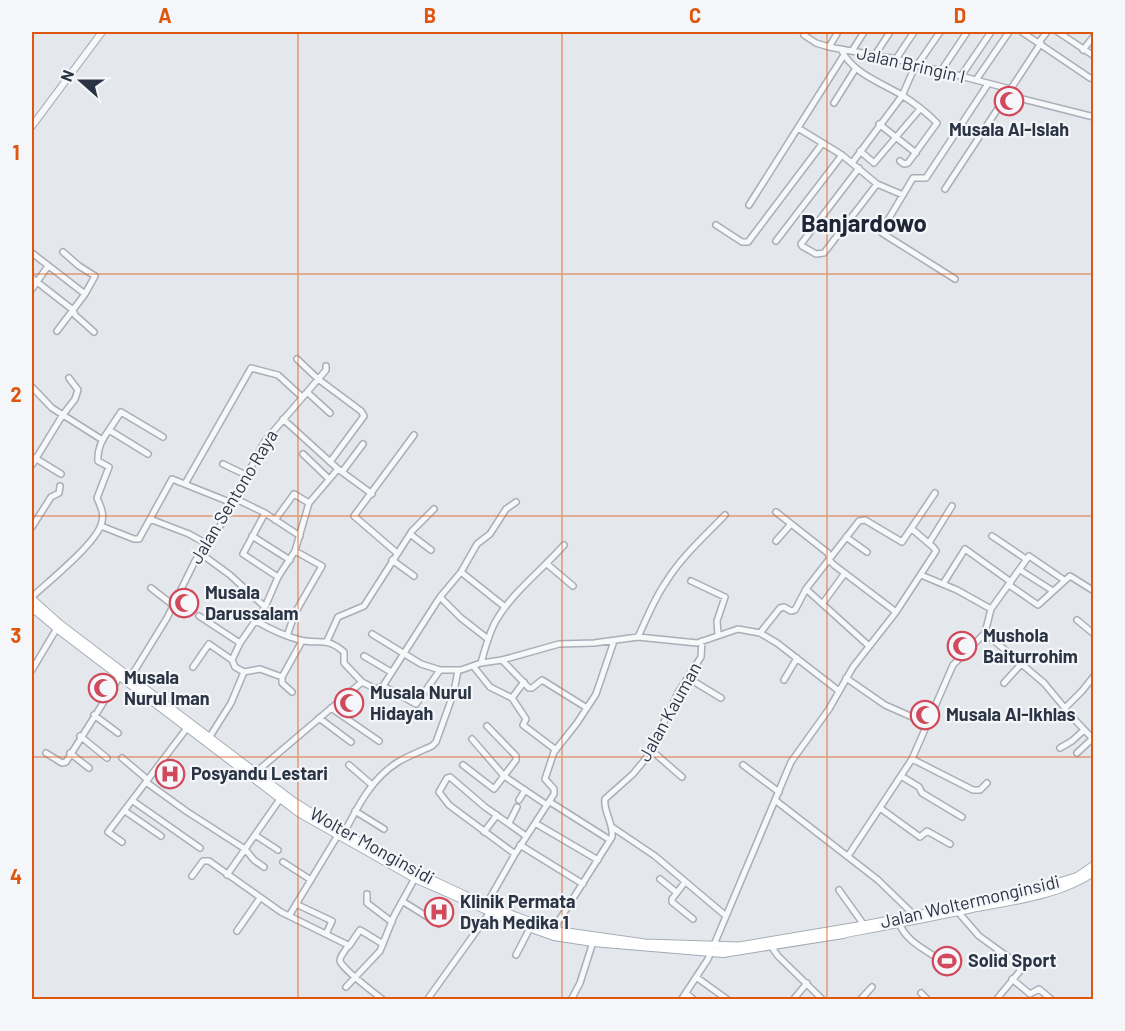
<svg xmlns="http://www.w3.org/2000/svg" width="1125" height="1031" viewBox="0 0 1125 1031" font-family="Barlow,sans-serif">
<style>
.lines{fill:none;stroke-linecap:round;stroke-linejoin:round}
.minor-casing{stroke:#a9aeb7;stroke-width:8}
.tertiary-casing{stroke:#a9aeb7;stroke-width:8}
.secondary-casing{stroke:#a9aeb7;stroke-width:9}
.primary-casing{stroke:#a3abb8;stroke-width:10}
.minor{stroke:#f7f8fa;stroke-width:5}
.tertiary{stroke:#f7f8fa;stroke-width:6}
.secondary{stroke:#fff;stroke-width:7}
.primary{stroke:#fff;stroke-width:8}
.grid{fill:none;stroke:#df570f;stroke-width:1.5;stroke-opacity:0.55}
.labels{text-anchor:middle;stroke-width:4.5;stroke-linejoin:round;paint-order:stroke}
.street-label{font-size:18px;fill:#2b3445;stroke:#f4f6f9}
.poi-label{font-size:18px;font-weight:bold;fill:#2b3445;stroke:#f4f6f9;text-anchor:start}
.district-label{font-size:24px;font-weight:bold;fill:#1d2536;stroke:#f4f6f9}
.neatline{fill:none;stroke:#df570f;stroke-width:2}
.grid-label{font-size:20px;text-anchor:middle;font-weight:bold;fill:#df570f}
</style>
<rect width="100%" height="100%" fill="#e4e7ec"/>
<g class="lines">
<!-- minor casing -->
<g class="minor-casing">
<path id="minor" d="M806,32L804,35L816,43L829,47
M838,32L829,47L896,59L1010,89
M1022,32L1090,78
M1058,32L1094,56
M1039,42L1047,32
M841,49C851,72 879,82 900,94C913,102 926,112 937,123L908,163L904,164L900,161
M1083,50L1094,36
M852,51L864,32
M875,55L890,32
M896,59L914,32
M918,64L940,32
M941,71L967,32
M961,76L991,32
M976,80L1009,32
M1007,95L1094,117
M834,103L856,68
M879,124L916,153
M798,128L842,155L877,184L903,195
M860,151L874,163L920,109
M852,163L902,96L916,64
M859,168L801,244L802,246L816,254L824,253L877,184
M945,189L1041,43
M749,205L844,55
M716,225L742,242H748L822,144
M776,241L842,155
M63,252L79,266L95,276L85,294
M32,253L85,294L57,331
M32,278L73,310L75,315L94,332
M955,279L882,233V230L913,178H926L988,84
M32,289L48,266
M297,359L318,379L361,411L364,416L330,462
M32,387L52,408L101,439
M307,392L330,413
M283,419L338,469L372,494
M109,430L121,412L163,437
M303,454L329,479
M35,458L61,474
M223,464L246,475
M32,465L62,416L75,399L78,390L69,378
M342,472L363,444
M185,484L251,368L278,375L302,397
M234,498L265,513L300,536
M309,503L338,469
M776,512L828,553L830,561L834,565L896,612
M265,513L243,554L278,577
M150,519L189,534L207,544
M101,526L134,539H139L172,479L232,503
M32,527L51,497L59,493L60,486
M410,534L431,550
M252,536L290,560
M992,536L1026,559
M846,537L867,552
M776,541L791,524
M929,543L952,506
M200,553L230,575L265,607
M397,553L354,516L414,435
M392,560L414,576
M547,564L573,586
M1020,570L1053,591
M461,572L505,607
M921,575L957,590L991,609
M691,581L725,597L717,621L718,634
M943,584L965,549L1011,582
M1009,585L1038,605L1070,576L1094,591
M151,588L173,605
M806,589L869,646
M32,597C49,581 94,545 101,525C105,515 101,507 97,498L109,467L98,461C97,449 102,439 109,430L148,454
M440,597L461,618L488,639
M823,603L845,573
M199,616L240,643
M1077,620L1094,634
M256,621C270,629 284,636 300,640C319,645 326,636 344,652V663L362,682
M760,633L780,608L784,607L791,611L795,610L806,589L859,521L865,520L902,542L935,493
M985,633L1044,683L1074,719L1094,740
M985,633L991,609L1029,556L1064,580
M372,634L421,664L440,670H461L481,663L502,660L559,644L594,643L638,637L697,643L738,629L760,633L777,643L839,691
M287,636L295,613L322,566L295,551
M638,637C647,618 654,599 666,582C682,556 705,536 725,515
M327,641L338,617L364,606L412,531L434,509
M364,656L391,672
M502,660L529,688H532L542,680L587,708
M481,663C485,649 489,632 497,619C513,592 543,569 564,545
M193,667L209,644L232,660
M474,667L490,687L512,698L526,719L523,725L556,750
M32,670L57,628
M244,672L260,669L282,677L302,641
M282,677V683L292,692
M130,678L167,618L195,561L219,528L265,441L326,370V366
M688,678L721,698
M846,678L885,705L928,724
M784,680L797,658
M1004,683L1022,663
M383,686L440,597L461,572L477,544L490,534L506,509L516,502
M383,686L416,704L440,670
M512,698L524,682
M331,708L379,741
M1065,708L1082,691L1094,676
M94,715L118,733
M319,718L351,742
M80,736L107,758
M209,738L231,703L244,672L235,667L232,660L240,643L265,607L278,577L295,551L309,503L294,494L275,520
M472,739L504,776L547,805
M1060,748L1072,741L1084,730
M651,750L682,777
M46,753L62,763L66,762L120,676
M70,753L89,768
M1077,753L1092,739
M122,758L148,780
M912,759L973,790H980L987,783
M349,765L372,785
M463,765L494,789L516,760V756L487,726
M743,765L779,792
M255,773L362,682L376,689L383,686
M901,776L919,787L922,793L962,817
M146,782L186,811L245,849L254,860L264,867
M519,800L525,790
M775,800L878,880L914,915
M133,801L200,848
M550,802L610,840
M880,808L920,837L927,831L950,844
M125,811L161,836
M355,811L384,829
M509,823L517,807
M535,823L598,860
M612,827L655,856L726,916
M484,832L497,815
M344,833C358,806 371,779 398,762C408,756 421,751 432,746L436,742L454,692L458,670
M255,835L278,850
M122,842L108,832L187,728
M520,845L583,884
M515,854L449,805L439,792L447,778L450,777L485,807L526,836
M848,856L912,759L953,665L985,633
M283,862L311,880
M227,875L280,799
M192,876L203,861H209L281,912L348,945C347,949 339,957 340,961C343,970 375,993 383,1000
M660,879L676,892
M685,882L672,899V902L693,919
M839,890L864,925
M367,894V903L392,922
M402,901L439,924
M296,904L332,921L326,934
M486,905L515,854L554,794V789L545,779L554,752L577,723L596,694L614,641
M958,912L979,936L1019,965L1020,971L996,1000
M289,916L338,835
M899,923C906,941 924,949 939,959
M553,930L612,837C614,823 603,812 605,799L633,774L647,757L679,691L701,657L702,641
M237,931L260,898
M349,946L360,930L383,944
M771,946L778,956L823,1000
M516,955L530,928
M696,977L728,1000
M1012,979L1030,994L1039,989L1052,1000
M346,987L380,951L394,916L415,878
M686,993L694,1000
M921,993L928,1000
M427,1000L490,912
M571,1000L580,983L593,942
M681,1000L708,959L791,762L829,709L853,667L896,612L936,551L933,547L912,529
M793,1000L807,983
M860,1000L872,987"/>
</g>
<!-- tertiary casing -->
<g class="tertiary-casing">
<path id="tertiary" d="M32,126L102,32"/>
</g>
<!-- secondary casing -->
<g class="secondary-casing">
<path id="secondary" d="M32,599L60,624L293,801L344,833L409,869L486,905L553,930L645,943L739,946L864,925L1023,894L1078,876L1094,865
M843,934C885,926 928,918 970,909C1011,901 1059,896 1094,872"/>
</g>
<!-- primary casing -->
<g class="primary-casing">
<path id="primary" d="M32,607L57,628L300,813L415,878L512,921L554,936L593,942L723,953L843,934"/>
</g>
<!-- minor -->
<use href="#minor" class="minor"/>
<!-- tertiary -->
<use href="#tertiary" class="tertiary"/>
<!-- secondary -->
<use href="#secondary" class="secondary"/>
<!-- primary -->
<use href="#primary" class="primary"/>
</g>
<!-- grid -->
<path class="grid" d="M298,32V1000M562,32V1000M827,32V1000M32,274H1094M32,516H1094M32,757H1094"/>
<!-- icons -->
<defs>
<g id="mosque-ring" transform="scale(1.5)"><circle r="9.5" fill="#f4f6f9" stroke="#d1495b" stroke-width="1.5"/><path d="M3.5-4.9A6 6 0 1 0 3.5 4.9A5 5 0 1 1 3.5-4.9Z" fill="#d1495b"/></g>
<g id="hospital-ring" transform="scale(1.5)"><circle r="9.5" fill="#f4f6f9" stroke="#d1495b" stroke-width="1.5"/><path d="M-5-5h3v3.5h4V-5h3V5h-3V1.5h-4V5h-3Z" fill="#d1495b"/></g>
<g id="stadium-ring" transform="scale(1.5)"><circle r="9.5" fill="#f4f6f9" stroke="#d1495b" stroke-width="1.5"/><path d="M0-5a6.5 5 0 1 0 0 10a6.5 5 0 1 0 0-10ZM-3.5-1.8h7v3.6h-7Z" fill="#d1495b"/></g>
</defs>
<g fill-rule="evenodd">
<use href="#mosque-ring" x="1009" y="101"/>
<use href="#mosque-ring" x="184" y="603"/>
<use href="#mosque-ring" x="962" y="646"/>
<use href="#mosque-ring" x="103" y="688"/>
<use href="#mosque-ring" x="349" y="703"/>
<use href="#mosque-ring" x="925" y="715"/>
<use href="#hospital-ring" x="170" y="774"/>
<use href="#hospital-ring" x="439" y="912"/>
<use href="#stadium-ring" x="947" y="961"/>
</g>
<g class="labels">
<!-- street labels -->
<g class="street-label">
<text transform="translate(911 65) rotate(13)" y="6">Jalan Bringin I</text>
<text transform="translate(234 497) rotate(-59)" y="6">Jalan Sentono Raya</text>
<text transform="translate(670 712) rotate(-61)" y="6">Jalan Kauman</text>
<text transform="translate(372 846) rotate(29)" y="6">Wolter Monginsidi</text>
<text transform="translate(970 902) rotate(-13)" y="6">Jalan Woltermonginsidi</text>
</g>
<!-- poi labels -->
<g class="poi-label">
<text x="1009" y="136" text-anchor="middle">Musala Al-Islah</text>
<text x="205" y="599">Musala<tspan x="205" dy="21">Darussalam</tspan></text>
<text x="983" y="642">Mushola<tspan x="983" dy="21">Baiturrohim</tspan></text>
<text x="124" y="684">Musala<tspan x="124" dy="21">Nurul Iman</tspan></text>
<text x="370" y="699">Musala Nurul<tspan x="370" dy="21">Hidayah</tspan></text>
<text x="946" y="721">Musala Al-Ikhlas</text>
<text x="191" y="780">Posyandu Lestari</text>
<text x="460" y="908">Klinik Permata<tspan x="460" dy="21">Dyah Medika 1</tspan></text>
<text x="968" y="967">Solid Sport</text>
</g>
<!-- district labels -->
<g class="district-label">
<text x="864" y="232">Banjardowo</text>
</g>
</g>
<!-- border -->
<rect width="1125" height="1031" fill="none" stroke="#f4f6f9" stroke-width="66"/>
<!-- north arrow -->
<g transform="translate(81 81) rotate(291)" stroke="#f4f6f9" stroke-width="4.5" paint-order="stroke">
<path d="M0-4.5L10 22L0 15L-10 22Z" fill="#2b3445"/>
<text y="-9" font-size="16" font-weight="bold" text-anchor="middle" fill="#2b3445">N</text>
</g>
<rect x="33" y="33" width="1059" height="965" class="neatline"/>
<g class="grid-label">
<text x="165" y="23">A</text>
<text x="430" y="23">B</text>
<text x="695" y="23">C</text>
<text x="960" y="23">D</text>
<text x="16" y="160">1</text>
<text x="16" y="402">2</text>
<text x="16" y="643">3</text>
<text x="16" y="884">4</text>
</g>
</svg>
